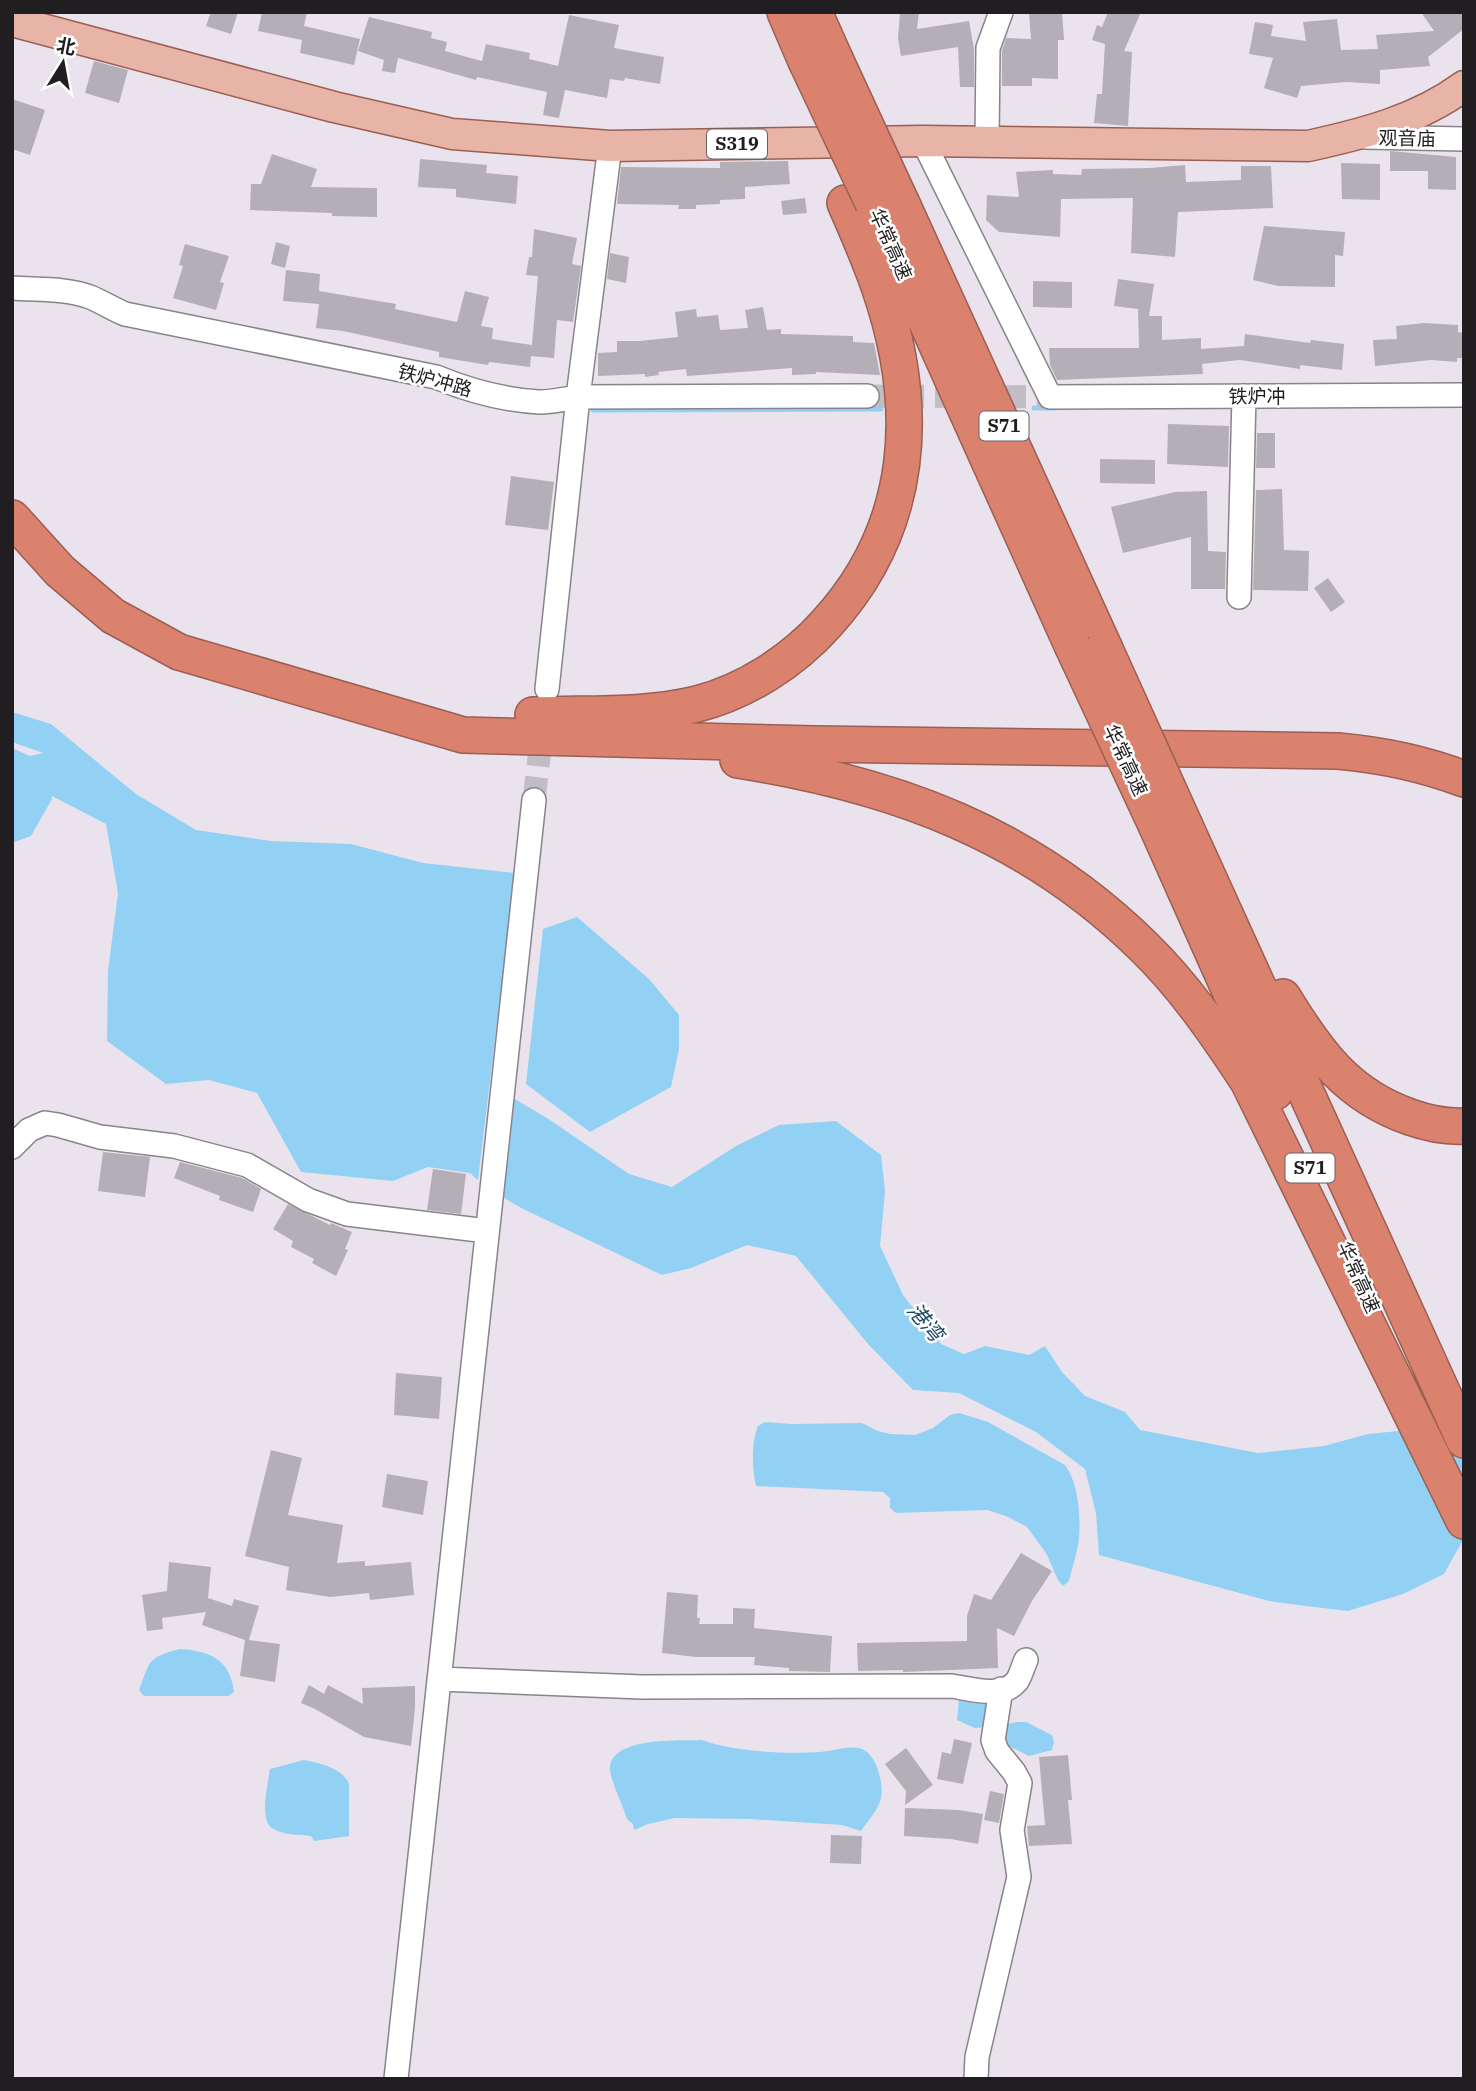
<svg xmlns="http://www.w3.org/2000/svg" width="1476" height="2091" viewBox="0 0 1476 2091" font-family="'IBM Plex Serif','Noto Sans SC',serif">
<style>
.water{fill:#93d1f4}
.lines{fill:none;stroke-linecap:round;stroke-linejoin:round}
.stream{stroke:#93d1f4;stroke-width:5}
.building{fill:#b4aeb7}
.minor-tunnel{stroke:#c2bcc5;stroke-width:23;stroke-dasharray:23 11;stroke-linecap:butt}
.minor-casing{stroke:#89838c;stroke-width:26}
.major-casing{stroke:#9a5f53;stroke-width:33}
.highway-casing{stroke:#9a5f53;stroke-width:38}
.minor{stroke:#fff;stroke-width:23}
.major{stroke:#e9b4a8;stroke-width:30}
.highway{stroke:#db826e;stroke-width:35}
.highway-bridge-casing{stroke:#9a5f53;stroke-width:38;stroke-linecap:butt}
.highway-bridge{stroke:#db826e;stroke-width:35}
.labels{text-anchor:middle;stroke-width:5;stroke-linejoin:round;paint-order:stroke}
.shield{fill:#fff;stroke:#636264;stroke-width:2}
.shield-label{font-size:18px;font-weight:bold;fill:#201e21}
.street-label{font-size:19px;fill:#201e21;stroke:#fff}
.water-label{font-size:21px;font-style:italic;fill:#184961;stroke:#fff}
</style>
<rect width="100%" height="100%" fill="#eae3ee"/>
<!-- water -->
<path class="water" d="M12,712L51,724L136,794L196,830L271,841L351,844L423,863L515,873L478,1180L470,1173L428,1167L393,1181L301,1172L257,1093L209,1080L166,1084L107,1041L108,971L118,893L106,824L52,796V799L31,836L12,843V748L30,756L43,753L12,742Z
M577,917L649,979L679,1015V1049L671,1087L590,1132L526,1084L543,929Z
M505,1093L550,1120L629,1174L672,1187L736,1146L779,1125L836,1121L881,1155L885,1191L880,1246L903,1295L941,1344L964,1354L985,1346L1029,1355L1045,1346L1062,1372L1085,1396L1125,1412L1140,1430L1258,1453L1324,1446L1368,1434L1398,1431L1445,1422L1464,1409V1538L1444,1574L1403,1594L1348,1611L1306,1606L1269,1601L1099,1555L1096,1513L1085,1469L1036,1432L959,1393L913,1390L868,1344L796,1256L747,1245L691,1268L662,1275L521,1208L494,1192Z
M959,1413L988,1422L1065,1465C1078,1482 1081,1516 1079,1537C1078,1552 1072,1567 1069,1581L1063,1586L1058,1580L1046,1553L1027,1527L1006,1516L987,1510L896,1513L890,1508V1498L883,1492L756,1486C752,1468 751,1444 758,1426L765,1422L791,1424L862,1423L878,1431L890,1434L915,1435L933,1428L950,1415Z
M180,1649C210,1651 230,1659 234,1692L228,1696H144L139,1690C151,1660 146,1658 180,1649Z
M959,1699L993,1704L986,1727L975,1728L957,1720Z
M1016,1722H1026L1052,1735L1054,1742L1052,1750L1029,1756L1005,1744L1003,1725Z
M702,1740C734,1752 786,1754 820,1752C832,1751 847,1746 858,1748C876,1750 884,1783 881,1798C879,1809 867,1822 861,1831L842,1825L750,1819L675,1818L648,1824L634,1830L633,1824L627,1819C623,1806 612,1783 610,1771C607,1736 680,1741 702,1740Z
M304,1760C319,1763 343,1768 349,1784V1836L314,1841L311,1836C299,1834 283,1836 272,1828C259,1820 268,1783 270,1769Z"/>
<g class="lines">
<!-- stream -->
<path class="stream" d="M1034,408H1056
M593,410L881,409"/>
</g>
<!-- building -->
<path class="building" d="M211,12H238L231,34L206,26Z
M262,12H307L304,26L360,39L354,65L300,53L302,40L258,31Z
M900,12H919L917,29L969,21L974,49V87H960L958,47L901,56L898,38Z
M1029,12H1062L1064,40H1058V79L1032,78V86H1002V51L1006,38L1031,39Z
M1108,12H1141L1124,51L1132,52L1128,126L1094,123L1097,94H1102L1105,44L1092,40L1097,25L1102,27Z
M1421,12H1464V29L1428,57L1430,66L1380,70V84L1346,82L1301,86L1297,98L1264,88L1273,58L1249,54L1255,22L1273,25L1271,36L1306,41L1303,22L1337,19L1341,50L1378,49L1376,35L1434,31Z
M569,15L619,25L614,48L664,57L660,84L625,78L624,81L610,79L607,98L565,90L559,118L543,115L547,92L477,77L476,80L398,58L395,73L382,71L384,60L358,51L369,17L432,32L431,38L447,42L445,51L482,61L486,44L530,53L529,59L558,66Z
M94,61L128,70L119,103L85,93Z
M12,99L45,110L30,155L12,149Z
M1390,151L1456,157V190L1428,189V171H1390Z
M272,154L317,169L311,187L377,188V217L332,216V213L250,210L251,184H261Z
M420,159L487,165L486,173L518,176L516,204L456,197V189L418,187Z
M788,161L790,184L745,187V199L720,200V204L696,205V209H678L679,205L617,204L621,167L720,168V162Z
M1341,163L1380,164V200L1342,199Z
M1185,165L1186,182L1241,180V166H1271L1273,208L1178,212L1175,257L1131,253L1133,198L1061,199L1060,237L999,232L986,220L987,195L1019,197L1016,172L1053,170V174L1081,175L1082,169L1150,168Z
M805,198L807,213L783,215L781,201Z
M1264,226L1345,232L1343,256L1335,255V287L1278,286L1253,280Z
M534,229L577,238L572,264L581,266L573,322L557,320L554,358L531,356L538,276L526,275L529,257H532Z
M276,242L290,246L285,268L271,264Z
M185,244L229,256L220,282L224,283L216,310L173,298L183,266L179,265Z
M610,253L629,257L626,283L607,279Z
M286,270L320,274L319,291L396,304L395,309L457,322L465,291L489,297L481,326L493,328L492,339L532,345L530,367L489,362L488,365L439,357V352L343,331L316,328L319,304L283,301Z
M1118,279L1154,284L1149,316H1162V340L1201,338V349L1244,346L1245,334L1310,343L1311,340L1344,344L1342,370L1300,365V369L1240,360L1202,364L1203,374L1057,380L1050,365L1049,348H1139L1138,309L1114,306Z
M1033,281L1072,282V308L1033,307Z
M763,307L767,330L781,329V334L853,336V342L874,343L880,375L816,372V374L792,375V368L687,376L686,369L658,372L659,375L645,377V374L598,376V353L617,352V341H640L678,337L675,312L696,309L697,317L718,315L720,330L748,328L745,310Z
M1424,323L1458,325V332L1464,333V358H1457V362L1431,360L1375,366L1373,340L1397,339L1396,326Z
M1168,424L1229,426L1228,467L1167,464Z
M1257,433H1275V468H1256Z
M1100,459L1155,460V484L1100,483Z
M511,476L554,482L548,530L505,525Z
M1282,489L1284,550L1309,551L1308,591L1253,590L1256,490Z
M1207,491L1208,551L1226,552L1225,589H1191V537L1123,553L1111,507L1175,492Z
M1328,578L1345,602L1331,612L1314,588Z
M103,1152L150,1157L145,1197L98,1191Z
M180,1162L242,1178L261,1189L253,1212L219,1200L220,1196L174,1178Z
M433,1169L466,1174L461,1214L427,1210Z
M288,1204L330,1225L331,1223L352,1232L345,1249L348,1250L336,1276L312,1263L314,1259L291,1247L293,1241L273,1229Z
M396,1373L442,1377L439,1419L394,1415Z
M271,1450L302,1458L288,1515L343,1525L337,1563L365,1561V1566L411,1562L414,1595L370,1600L369,1593L330,1597L286,1590L289,1567L245,1556Z
M387,1474L428,1481L423,1515L382,1507Z
M1021,1553L1052,1571L1032,1601L1014,1636L997,1628L998,1668L903,1672V1670L858,1671L857,1643L967,1641V1616L974,1594L991,1600Z
M169,1562L211,1567L208,1598L232,1606L234,1599L259,1606L249,1640L280,1644L275,1682L240,1676L245,1640L202,1625L206,1612L162,1618L163,1629L147,1631L142,1595L167,1591Z
M667,1592L698,1595L697,1618H700L699,1624H733V1608L755,1609L754,1628L832,1636L830,1672L789,1671V1668L754,1665L755,1657H696L662,1653Z
M309,1685L324,1694L328,1685L363,1704L362,1688L415,1686V1708L411,1746L364,1737L315,1709L301,1703Z
M954,1739L972,1743L963,1784L937,1779L942,1752L951,1754Z
M906,1748L933,1785L905,1805L906,1791L885,1764Z
M1068,1755L1072,1800H1068L1072,1844L1029,1846L1027,1826L1045,1825L1039,1757Z
M990,1791L1004,1794L999,1823L984,1820Z
M905,1808L959,1810L983,1814L978,1844L951,1839L904,1836Z
M831,1835L862,1836L861,1864L830,1863Z"/>
<g class="lines">
<!-- minor-tunnel -->
<path class="minor-tunnel" d="M867,396L1050,397
M534,800L543,724"/>
<!-- minor casing -->
<g class="minor-casing">
<path id="minor" d="M1365,137L1464,139
M923,141L1050,397L1464,395
M987,142L988,48L1001,12
M12,288C37,290 67,288 90,297C102,302 113,309 125,314L436,377C470,391 503,400 539,402C552,402 566,399 578,397L867,396
M1239,597L1244,396
M547,689L578,397L610,146
M12,1147L29,1130L45,1123L58,1125L100,1137L174,1146L247,1165L308,1200L347,1214L487,1231
M439,1679L642,1687L952,1686C970,1689 1003,1699 1017,1681C1021,1675 1023,1666 1026,1660
M396,2079L534,800
M976,2079L977,2057L1019,1877L1012,1830L1020,1783L1014,1772L997,1751L993,1740L1001,1689"/>
</g>
<!-- major casing -->
<g class="major-casing">
<path id="major" d="M12,21L334,107L452,134L610,146L923,141L1308,146C1363,134 1418,120 1464,86"/>
</g>
<!-- highway casing -->
<g class="highway-casing">
<path id="highway" d="M785,12L806,61
M814,12L835,59
M873,203L1072,645
M902,204L1104,647
M12,518L60,571L113,616L179,652L463,735L815,744L1338,751C1382,755 1422,763 1464,779
M533,715C587,713 644,717 697,704C745,692 793,661 826,624C915,527 921,407 879,286C869,258 857,230 845,203
M738,760C896,785 1029,834 1144,947C1185,987 1217,1034 1248,1081L1464,1521
M1185,826L1464,1440
M1157,827L1275,1092
M1283,997C1317,1053 1347,1095 1410,1117C1427,1123 1446,1127 1464,1126"/>
</g>
<!-- minor -->
<use href="#minor" class="minor"/>
<!-- major -->
<use href="#major" class="major"/>
<!-- highway -->
<use href="#highway" class="highway"/>
<!-- highway-bridge casing -->
<g class="highway-bridge-casing">
<path id="highway-bridge" d="M835,59L902,204
M806,61L873,203
M1072,645L1157,827
M1104,647L1185,826"/>
</g>
<!-- highway-bridge -->
<use href="#highway-bridge" class="highway-bridge"/>
</g>
<g class="labels">
<!-- shield labels -->
<g class="shield">
<rect x="707" y="129.5" width="60" height="29" rx="5"/>
<rect x="979.5" y="411.5" width="49" height="29" rx="5"/>
<rect x="1285.5" y="1153.5" width="49" height="29" rx="5"/>
</g>
<g class="shield-label">
<text x="737" y="150">S319</text>
<text x="1004" y="432">S71</text>
<text x="1310" y="1174">S71</text>
</g>
<!-- street labels -->
<g class="street-label">
<text transform="translate(1407 138) rotate(1)" y="7">观音庙</text>
<text transform="translate(891 244) rotate(66)" y="7">华常高速</text>
<text transform="translate(435 380) rotate(15)" y="7">铁炉冲路</text>
<text x="1257" y="403">铁炉冲</text>
<text transform="translate(1126 760) rotate(65)" y="7">华常高速</text>
<text transform="translate(1359 1277) rotate(66)" y="7">华常高速</text>
</g>
<!-- water labels -->
<g class="water-label">
<text transform="translate(925 1322) rotate(50)" y="7">港湾</text>
</g>
</g>
<!-- border -->
<rect width="1476" height="2091" fill="none" stroke="#201e21" stroke-width="28"/>
<!-- north arrow -->
<g transform="translate(63 63) rotate(11)" stroke="#ffffff" stroke-width="5" paint-order="stroke">
<path d="M0-5L12 26L0 18L-12 26Z" fill="#201e21"/>
<text y="-10" font-size="19" font-weight="bold" text-anchor="middle" fill="#201e21">北</text>
</g>
</svg>
